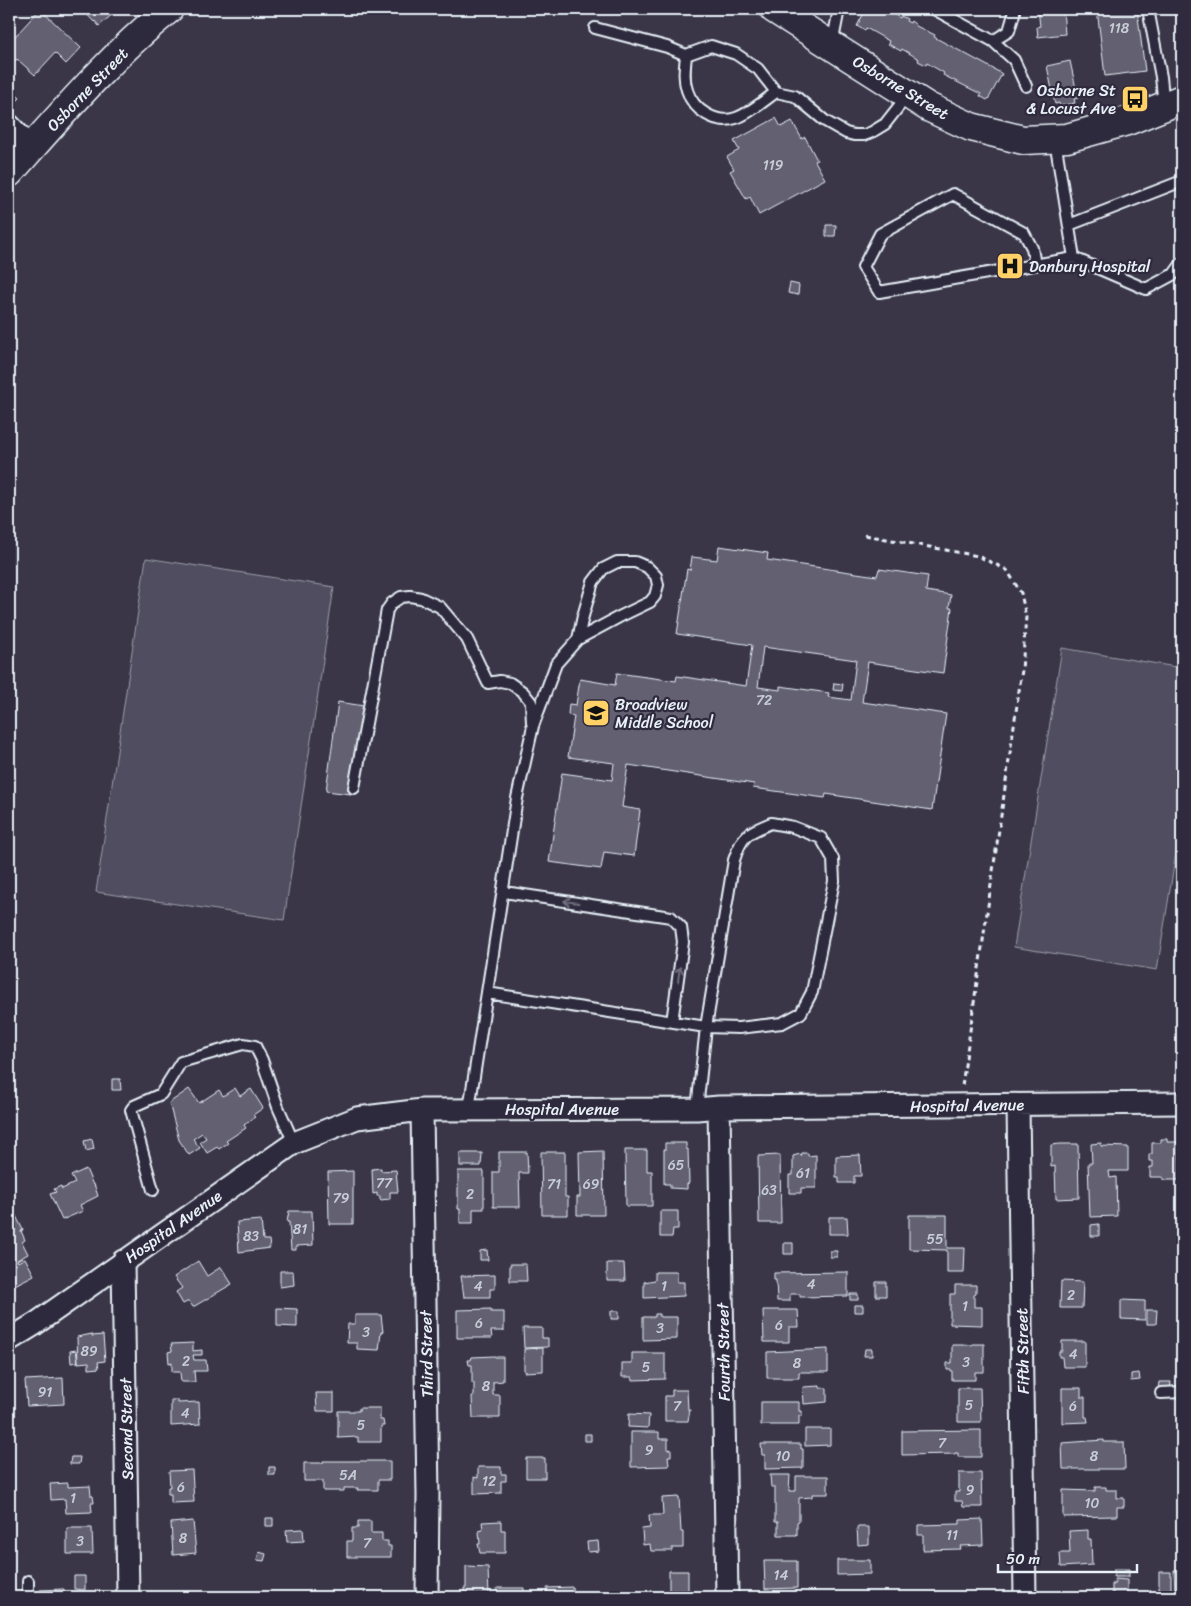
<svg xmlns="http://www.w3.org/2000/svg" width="1191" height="1606" viewBox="0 0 1191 1606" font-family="Sriracha,sans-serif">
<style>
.green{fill:#504e5f;stroke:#9ca0ac}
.building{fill:#636171;stroke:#e8f1f8;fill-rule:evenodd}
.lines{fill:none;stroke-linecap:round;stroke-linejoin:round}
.lane-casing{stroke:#e8f1f8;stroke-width:14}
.street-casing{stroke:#e8f1f8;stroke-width:25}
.secondary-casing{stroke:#e8f1f8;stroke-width:31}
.path{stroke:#e8f1f8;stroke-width:3;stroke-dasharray:5 4;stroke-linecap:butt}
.lane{stroke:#2f2a3d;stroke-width:10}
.street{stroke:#2f2a3d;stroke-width:21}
.secondary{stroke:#2f2a3d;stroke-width:28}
.oneway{stroke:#70707e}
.labels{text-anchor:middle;stroke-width:4.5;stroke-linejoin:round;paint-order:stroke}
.number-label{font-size:14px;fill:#c7cdd6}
.street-label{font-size:16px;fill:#e8f1f8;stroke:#2f2a3d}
.poi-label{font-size:16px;fill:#e8f1f8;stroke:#2f2a3d;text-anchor:start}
</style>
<rect width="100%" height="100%" fill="#3a3648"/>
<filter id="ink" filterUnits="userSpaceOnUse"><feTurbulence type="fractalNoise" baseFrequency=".02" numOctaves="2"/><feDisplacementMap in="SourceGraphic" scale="10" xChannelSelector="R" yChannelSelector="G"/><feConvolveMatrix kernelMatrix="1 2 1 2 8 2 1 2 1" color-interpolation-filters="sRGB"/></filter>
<g filter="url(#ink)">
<!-- green -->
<path class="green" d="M146,558L334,587L284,920L96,892Z
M1062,648L1182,668V816L1157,970L1014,947Z"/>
<!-- building -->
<path class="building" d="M40,9L81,48L66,64L55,53L35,75L17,59L15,61L9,55V43Z
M82,9H112L115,12L99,26L95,21L94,22Z
M866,9H884L900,18L901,16L907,19L906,21L910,23L911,21L916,25V26L935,35L934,37L999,72L1002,74L989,98L987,100L980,96L981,94L943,75L944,73L927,63L926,65L918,61L919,59L902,49L901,51L888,44L889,41L866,28L865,31L857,26Z
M1038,9H1063L1065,34L1038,37L1037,27L1040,26Z
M1097,9H1137L1145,71L1105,76Z
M1182,9V28L1175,13Z
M1070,61L1078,98L1074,99L1075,103L1060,106L1059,103L1055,104L1047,66Z
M9,86L20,98L9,109Z
M776,118L781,127L792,121L802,139L805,137L817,160L815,161L825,179L759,215L750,197L746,199L730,171L734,169L727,157L739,150L734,141Z
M826,225H836L835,236H826Z
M790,283L799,285L798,295L788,293Z
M719,546L768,553L767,560L877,576L879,569L928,576L926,591L951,595L949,608H952L943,673L868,662L862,702L946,714L932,810L826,794L825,798L753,788L754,784L628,765L622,807L640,810L634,856L604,852L601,869L549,862L562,773L612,780L614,763L568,757L574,716L568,715L569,704L576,705L580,679L615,685L617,673L676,681L677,676L746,686L752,645L677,634L687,569L690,570L692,557L717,560ZM763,647L856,660L851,700L828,697L829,693L780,686V690L758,687Z
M834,683L843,684L842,691L833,690Z
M338,702L364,706L351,794L326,791Z
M112,1079H120L121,1090H112Z
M235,1088L240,1096L251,1089L263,1108L253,1115L255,1117L244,1125L246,1128L226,1141L228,1143L219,1149L217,1147L207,1153L200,1142L206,1138L202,1133L193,1139L200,1148L189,1155L179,1140L169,1103L189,1089L199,1103L219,1090L223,1096Z
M92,1139L94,1149L86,1151L84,1141Z
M1161,1139H1167V1142H1180V1160H1182L1180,1180H1163V1177H1150V1167H1153V1161H1149V1154H1152V1143H1161Z
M665,1143H686V1149H688L689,1183L687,1184V1189L670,1188V1184H664V1149L665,1150Z
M1101,1143V1146L1128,1147V1171H1109L1110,1178L1116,1177L1117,1216L1090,1217L1088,1163H1092L1091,1144Z
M1060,1144H1078L1079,1198L1056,1199L1055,1166L1051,1167V1145Z
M625,1150H647V1171H652V1206H626Z
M603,1151L604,1215H577V1197H580L579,1152Z
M499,1152H527L528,1173H519L520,1207H493V1172H499Z
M541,1152H565V1197H568V1215H542Z
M460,1153H482L481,1166H460Z
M802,1153H808V1156L816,1155V1188H801V1193H789V1175H793V1156L800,1154L801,1156Z
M780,1155L781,1223H759L758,1156Z
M860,1155L861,1176H854V1183H839V1177H836V1156Z
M381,1168V1171L396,1170L398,1192H390V1199L380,1200V1196H377V1193L373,1194L372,1169Z
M86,1169L93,1185L94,1184L98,1196L80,1205L83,1211L62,1220L50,1194L56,1192L54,1189L61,1186L62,1189L75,1183L71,1176Z
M353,1171V1224H329L328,1172Z
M458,1171H484V1209H473V1223H460V1209H458Z
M12,1208L23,1230L21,1231L25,1240L22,1242L28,1254L17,1260L18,1262L25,1258L34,1275L9,1288V1210Z
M289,1211H312L313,1245L296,1246V1250H291L289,1222H287Z
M660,1211H678V1229H673L672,1237H660Z
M909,1215H947V1248H965L964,1273H947V1250L909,1249Z
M829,1217H847L848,1234H829Z
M261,1220L263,1240H269L270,1248L239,1252L237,1222Z
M1099,1224V1236H1091V1225Z
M784,1243H793V1254H784Z
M487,1250L488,1260H480V1251Z
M830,1251H837V1257H830Z
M198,1261L207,1276L221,1267L232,1284L193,1307L189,1301L183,1304L176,1292L182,1288L174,1277Z
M607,1263H624L625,1281H607Z
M510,1264H526L527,1281H510Z
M280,1271H293L294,1285L280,1287Z
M655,1272H677V1282H684V1296L644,1298V1282L655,1280Z
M848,1272V1296L800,1297V1294H790V1301H777L776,1280H774V1273Z
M495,1275V1289H490V1297H464L461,1276Z
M1061,1281L1083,1282L1082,1308H1060Z
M876,1282H886V1296H876Z
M955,1285H976V1294L974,1295V1307H982V1325L950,1324V1294H955Z
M850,1294H858V1300H850Z
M1121,1300L1145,1301V1320L1121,1319Z
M854,1305H863V1312H854Z
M277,1308L297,1309V1327L277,1326Z
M491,1309V1312H504V1331H491L492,1338H457V1310Z
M763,1310H798L799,1327H789V1342H764Z
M1147,1310H1157L1156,1324H1147Z
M611,1311H619V1319H611Z
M655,1314H660V1317H677V1339L643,1340V1317H655Z
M355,1315H381L383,1332H381L379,1350L357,1349V1343H347L348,1324H355Z
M523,1328H542V1338H548V1347L524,1348Z
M92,1334V1336L103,1335L105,1361L98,1362L99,1368L89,1369V1362L78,1363L77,1337Z
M1062,1341H1085V1367H1063L1062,1357H1059V1351H1062Z
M193,1343V1351L202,1350V1355H193L194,1360H206L207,1371H194L195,1382H181L180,1372H172V1362L169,1363L168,1352L172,1351L171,1344Z
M973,1344H984V1372H975V1380H952V1370H947V1363H952V1345H972Z
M543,1348V1371L524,1372V1349Z
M828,1349V1372H799V1378H767V1352Z
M865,1349H872V1356H864Z
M76,1350L78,1362L71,1363L70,1351Z
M632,1353H665V1379L632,1380V1377H622V1363H632Z
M495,1356V1357H503V1381L493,1382V1395H500V1418H473L472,1396H474V1383H472V1365H469L468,1360H471L472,1357Z
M1139,1373L1140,1380L1131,1381V1374Z
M63,1378L64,1404L27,1406L25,1380Z
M1159,1382H1171L1170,1390H1158Z
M820,1386V1388H827V1402L804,1404L803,1387Z
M958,1388H980L981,1422H958Z
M1062,1388H1081V1397H1085V1417H1087L1088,1422L1062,1423Z
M672,1390H687L688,1410H690L688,1421H665V1396H672Z
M316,1393H334V1411H317Z
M171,1400H178V1403L199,1402L200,1424L171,1426Z
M761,1402H799V1411H802V1416H799V1425H761Z
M359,1408H380V1420H383L384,1426H381V1442H358V1437L338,1438V1411H359Z
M629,1414L649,1415L648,1428L628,1427Z
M805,1429H830V1445L805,1446Z
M981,1430V1457H958V1453H955V1454L902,1455V1431Z
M631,1432H659V1439H668V1450L671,1449V1456H668L669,1466L631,1467Z
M585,1434H591V1441H585Z
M1104,1440V1442H1124L1125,1469H1063L1062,1443Z
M761,1444H801V1449H803V1468L765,1469V1455H762Z
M71,1457H80L79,1464H70Z
M526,1458H545V1478H526Z
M323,1461H390V1480H378V1490H357L358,1488H344V1491H323V1481H304V1463H323Z
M269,1467H275V1475H269Z
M478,1467H501V1474H506V1481H501V1493L474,1494V1477L478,1478Z
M192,1470L194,1502L171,1503V1494H168V1487H170L169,1471Z
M959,1473H981L982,1507H963L962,1501H955V1492H959Z
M770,1475H790L789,1491H796V1476H828V1494H812V1497L799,1498V1521L797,1522V1535H778V1522H775V1487H771Z
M68,1483V1487L90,1486L91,1496H93L94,1503H91L92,1512L66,1513L65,1499L51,1500L50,1484Z
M1095,1487H1106V1490H1117V1498H1124V1507H1117V1516L1063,1517V1490L1095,1491Z
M679,1497L681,1532H683V1548H672V1551H651L650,1544L643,1545L642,1529L650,1528L649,1515H663L662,1498Z
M266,1518H273V1526H266Z
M982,1519L983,1545L960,1546L961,1549L923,1550V1535H918V1525L960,1524V1520Z
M193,1521L196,1553L173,1555L171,1523Z
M358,1521H371V1533H382V1541H388V1546H391V1557H347V1541H352V1528H358Z
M501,1521V1530H505V1553H480L478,1544H480L479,1531L483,1530L482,1522Z
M857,1527H869V1544L858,1545Z
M67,1528H92L93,1554H67Z
M303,1529L304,1541L287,1542L286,1530Z
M1088,1530V1539H1091L1092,1565L1061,1567L1060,1553H1070L1069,1531Z
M598,1541L599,1551L588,1552L587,1542Z
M259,1552L266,1554L264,1561L257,1560Z
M837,1560H870V1574L837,1575Z
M764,1561H797V1588L765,1589Z
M466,1566L488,1567L489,1597L464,1596V1588H466Z
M1114,1569H1129V1577H1114Z
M1174,1570H1182V1592H1175Z
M669,1571H688V1597H667V1594H669Z
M1159,1572H1171V1592H1159Z
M74,1576H85V1590L74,1589Z
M1115,1579L1127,1580V1597H1114V1593H1112V1584H1115Z
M573,1587L574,1597H549V1592H547V1588Z
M497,1588H524V1593H521V1597H497Z
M64,1589V1597H40V1590Z
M628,1591L652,1592V1597H625V1592Z
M587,1593L610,1594V1597H587Z"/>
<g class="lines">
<!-- lane casing -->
<g class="lane-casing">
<path id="lane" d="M934,9L993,41L1014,60L1026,86
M1148,9L1161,77L1164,106
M595,28L667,47L686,55C685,67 683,78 687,90C693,110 716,125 736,118C750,113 764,101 776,92L795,96L825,121L846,133L854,135H864L872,132L885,124L907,96
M993,41L1009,31L1014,14V9
M832,45L839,9
M686,55L711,46L736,54L758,69L776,92
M1055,140L1074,258L1146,289L1174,274L1182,263
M1069,225L1182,181
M1035,265L1032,248L1024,233L953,194L880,234L863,267L879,292L1074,258
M354,788L387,610L392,603L401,597L410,596L421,598L440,607L467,639L488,683L500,681L510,683L523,692L531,702L532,723
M771,823L793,827L821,838L833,859L834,881L812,992L801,1013L782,1023L739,1028L706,1027L734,860C742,835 747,833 771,823Z
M504,892L671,917L681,927L683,942L672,1022
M487,993L706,1027L697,1109
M469,1109L517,798L533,726L556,664L578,639L619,617L650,602L655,596L658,585L656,576L647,567L635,562H617L603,569L593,582L583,616L578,639
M153,1190L131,1110L134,1106L161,1094L181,1062L243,1044L255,1046L262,1060L278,1107L294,1143
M1161,1393L1182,1392
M28,1581V1597"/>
</g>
<!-- street casing -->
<g class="street-casing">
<path id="street" d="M9,125L31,148
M1018,1105L1025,1597
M719,1107L727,1597
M422,1110L428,1495L427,1597
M123,1261L128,1597
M9,1340L35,1324L294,1143L357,1118L422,1110L697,1109L719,1107L1182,1103"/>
</g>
<!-- secondary casing -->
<g class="secondary-casing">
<path id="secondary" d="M774,9L928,107L971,127L1023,140L1067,138L1127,121L1182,99
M9,173C60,116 110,57 169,9"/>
</g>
<!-- path -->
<path class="path" d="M865,535L978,556L1007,570L1021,593L1026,617L1022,670L962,1086"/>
<!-- lane -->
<use href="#lane" class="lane"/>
<!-- street -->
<use href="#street" class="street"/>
<!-- secondary -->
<use href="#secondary" class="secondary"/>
</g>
<!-- one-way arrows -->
<defs><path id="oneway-shaft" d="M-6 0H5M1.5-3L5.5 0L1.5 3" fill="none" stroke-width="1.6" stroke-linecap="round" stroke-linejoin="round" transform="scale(1.25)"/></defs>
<g class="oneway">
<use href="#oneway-shaft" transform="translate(571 902) rotate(-172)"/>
<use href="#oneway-shaft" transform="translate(679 974) rotate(-82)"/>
</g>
</g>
<!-- icons -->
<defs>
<g id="bus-square" transform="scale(1.4375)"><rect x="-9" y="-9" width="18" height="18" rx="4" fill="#ffd166" stroke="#2f2a3d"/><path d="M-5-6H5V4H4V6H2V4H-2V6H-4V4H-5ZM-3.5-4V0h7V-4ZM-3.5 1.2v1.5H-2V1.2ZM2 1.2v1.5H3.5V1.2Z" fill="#111"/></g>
<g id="hospital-square" transform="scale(1.4375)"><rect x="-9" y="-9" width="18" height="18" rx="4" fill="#ffd166" stroke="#2f2a3d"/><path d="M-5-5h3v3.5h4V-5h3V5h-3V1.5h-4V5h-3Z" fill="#111"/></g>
<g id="school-square" transform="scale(1.4375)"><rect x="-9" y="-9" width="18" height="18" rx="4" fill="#ffd166" stroke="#2f2a3d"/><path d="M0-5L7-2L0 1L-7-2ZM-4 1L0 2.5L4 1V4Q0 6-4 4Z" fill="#111"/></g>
</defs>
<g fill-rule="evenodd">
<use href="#bus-square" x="1135" y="99"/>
<use href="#hospital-square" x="1010" y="266"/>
<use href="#school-square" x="596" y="713"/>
</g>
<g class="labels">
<!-- number labels -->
<g class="number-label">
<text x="1119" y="33">118</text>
<text x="773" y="170">119</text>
<text x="764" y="705">72</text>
<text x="676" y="1170">65</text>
<text x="803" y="1178">61</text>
<text x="384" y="1188">77</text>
<text x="554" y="1189">71</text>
<text x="591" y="1189">69</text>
<text x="769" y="1195">63</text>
<text x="470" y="1199">2</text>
<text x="341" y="1203">79</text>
<text x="300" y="1234">81</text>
<text x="251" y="1241">83</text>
<text x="935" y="1244">55</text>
<text x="811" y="1289">4</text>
<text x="478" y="1291">4</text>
<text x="664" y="1291">1</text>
<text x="1071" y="1300">2</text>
<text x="965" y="1311">1</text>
<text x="479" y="1328">6</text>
<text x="779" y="1330">6</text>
<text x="660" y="1333">3</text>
<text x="366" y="1337">3</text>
<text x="89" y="1356">89</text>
<text x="1073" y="1359">4</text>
<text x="186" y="1366">2</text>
<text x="966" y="1367">3</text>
<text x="797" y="1368">8</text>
<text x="646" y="1372">5</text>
<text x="486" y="1391">8</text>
<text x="45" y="1397">91</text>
<text x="969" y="1410">5</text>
<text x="677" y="1411">7</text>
<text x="1073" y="1411">6</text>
<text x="185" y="1418">4</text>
<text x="361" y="1430">5</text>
<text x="942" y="1448">7</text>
<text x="649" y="1455">9</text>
<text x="783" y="1461">10</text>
<text x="1094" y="1461">8</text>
<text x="348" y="1480">5A</text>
<text x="489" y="1486">12</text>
<text x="181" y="1492">6</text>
<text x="970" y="1495">9</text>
<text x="73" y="1503">1</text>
<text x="1092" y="1508">10</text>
<text x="952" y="1540">11</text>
<text x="183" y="1543">8</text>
<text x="80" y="1546">3</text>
<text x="367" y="1548">7</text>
<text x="781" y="1580">14</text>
</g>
<!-- street labels -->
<g class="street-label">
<text transform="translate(901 87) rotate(31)" y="6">Osborne Street</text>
<text transform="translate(87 89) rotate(-46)" y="6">Osborne Street</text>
<text transform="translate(967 1105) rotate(-1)" y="6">Hospital Avenue</text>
<text x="562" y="1115">Hospital Avenue</text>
<text transform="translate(173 1226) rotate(-35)" y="6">Hospital Avenue</text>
<text transform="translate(1022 1351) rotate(-91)" y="6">Fifth Street</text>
<text transform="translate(723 1352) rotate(-91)" y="6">Fourth Street</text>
<text transform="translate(426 1354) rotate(-91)" y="6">Third Street</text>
<text transform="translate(126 1429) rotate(-91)" y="6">Second Street</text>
</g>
<!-- poi labels -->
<g class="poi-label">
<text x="1116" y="96" text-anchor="end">Osborne St<tspan x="1116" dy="18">&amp; Locust Ave</tspan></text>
<text x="1029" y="272">Danbury Hospital</text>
<text x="615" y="710">Broadview<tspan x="615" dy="18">Middle School</tspan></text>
</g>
</g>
<!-- margin -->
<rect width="1191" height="1606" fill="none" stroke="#2f2a3d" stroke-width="30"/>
<rect x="15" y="15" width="1161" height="1576" fill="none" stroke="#e8f1f8" stroke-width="2" filter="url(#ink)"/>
<!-- scale -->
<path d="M998 1564v8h139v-8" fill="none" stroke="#e8f1f8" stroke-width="2.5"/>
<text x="1006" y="1564" font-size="15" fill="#e8f1f8" stroke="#2f2a3d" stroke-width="4" paint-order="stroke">50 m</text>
</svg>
